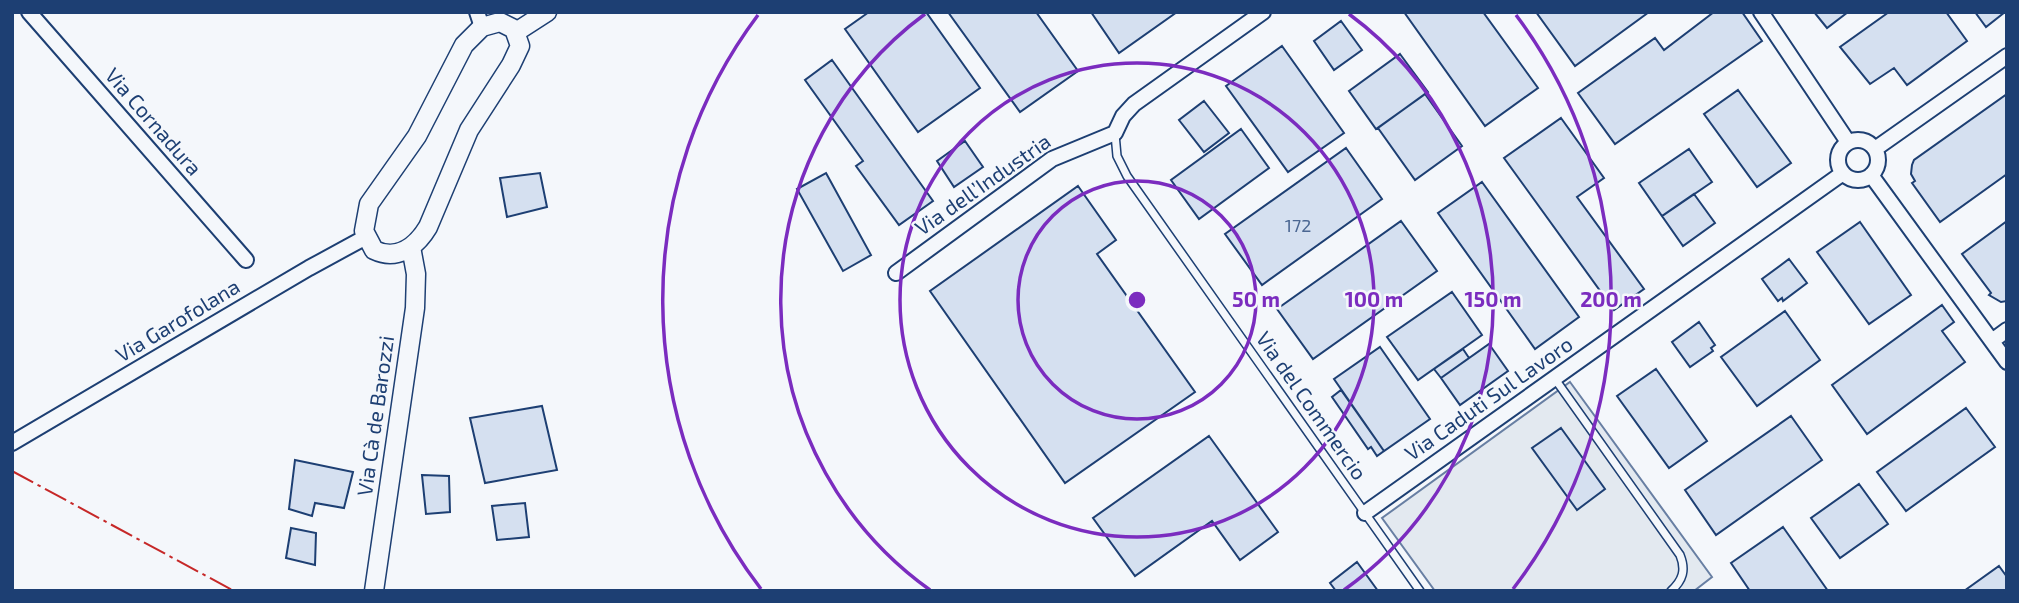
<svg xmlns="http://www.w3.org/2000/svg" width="2019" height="603" viewBox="0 0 2019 603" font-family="'Exo 2',sans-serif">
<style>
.green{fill:#e3e9f0;stroke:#687fa3;stroke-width:2}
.building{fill:#d5e0f0;stroke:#1d3f73;stroke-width:2}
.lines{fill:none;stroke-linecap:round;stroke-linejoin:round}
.service-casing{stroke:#1d3f73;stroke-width:10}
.minor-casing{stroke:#1d3f73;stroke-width:18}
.tertiary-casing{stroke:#1d3f73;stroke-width:21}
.service{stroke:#f4f7fb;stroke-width:7}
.minor{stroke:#f4f7fb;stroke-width:14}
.tertiary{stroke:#f4f7fb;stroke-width:18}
.power{stroke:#c62828;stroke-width:2;stroke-dasharray:24 5 3.5 5;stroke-linecap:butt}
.ring{fill:none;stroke:#7b2cbf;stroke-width:3.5}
.labels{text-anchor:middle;stroke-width:5;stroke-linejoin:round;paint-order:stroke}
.number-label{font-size:18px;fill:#4b6792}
.street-label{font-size:21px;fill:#1d3f73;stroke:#f4f7fb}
.centre{fill:#7b2cbf;stroke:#f4f7fb;stroke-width:3.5}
.ring-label{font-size:21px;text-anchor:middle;font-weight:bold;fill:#7b2cbf;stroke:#f4f7fb;stroke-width:5;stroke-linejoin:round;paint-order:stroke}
</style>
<rect width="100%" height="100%" fill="#f4f7fb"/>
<!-- green -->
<path class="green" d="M1570,382L1712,577L1694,591H1435L1382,518Z"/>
<!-- building -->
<path class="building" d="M869,12H926L980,88L918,132L845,29Z
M948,12H1036L1078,71L1020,112Z
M1091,12H1177L1119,53Z
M1404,12H1483L1538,88L1485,126Z
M1536,12H1649L1575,66Z
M1714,12H1742L1762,41L1615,144L1578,93L1655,38L1664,50Z
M1814,12H1848L1827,28Z
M1889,12H1946L1967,41L1907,85L1894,68L1870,84L1840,47Z
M1975,12H2005L1986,27Z
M1341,21L1362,50L1334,70L1314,41Z
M1282,46L1344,133L1288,172L1226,86Z
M1400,54L1428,92L1376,129L1349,91Z
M832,60L933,201L899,225L856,166L863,161L805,80Z
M1738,90L1791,163L1757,187L1704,114Z
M1425,94L1462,146L1415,180L1378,128Z
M2007,94V174L1940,222L1912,183L1915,181L1911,174L1912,165L1914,160Z
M1204,101L1229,133L1204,152L1179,120Z
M1561,118L1604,178L1577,197L1644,289L1614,310L1504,158Z
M1241,129L1269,168L1199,219L1171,180Z
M965,141L983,167L954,187L937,161Z
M1346,148L1382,199L1262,285L1225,234Z
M1689,149L1712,182L1662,216L1639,183Z
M540,173L547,207L507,217L500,178Z
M826,173L871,255L843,271L797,189Z
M1482,182L1579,317L1535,349L1438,213Z
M1078,186L1116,240L1097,254L1195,392L1065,483L930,291Z
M1694,194L1715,223L1683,246L1662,216Z
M1401,221L1437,271L1313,359L1277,309Z
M2007,221V301L2001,302L1989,295L1991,293L1962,254Z
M1860,222L1911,295L1869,324L1817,252Z
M1789,259L1807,283L1783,301L1782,298L1778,301L1762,279Z
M1452,292L1482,335L1418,380L1387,337Z
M1942,305L1954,322L1942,331L1965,362L1867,434L1832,385Z
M1785,311L1820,360L1757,406L1721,357Z
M1699,322L1715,345L1711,348L1713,351L1690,367L1672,342Z
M1489,344L1508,371L1460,405L1441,378Z
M1380,347L1430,419L1384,451L1334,379Z
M1463,349L1469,358L1441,378L1434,369Z
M1656,369L1707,441L1669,468L1617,396Z
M1341,390L1384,451L1377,456L1371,447L1368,449L1332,397Z
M542,406L557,470L485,483L470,418Z
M1966,408L1995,447L1906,511L1877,472Z
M1791,416L1822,460L1716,535L1685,490Z
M1561,428L1605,489L1577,510L1532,448Z
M1209,436L1278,532L1240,560L1212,521L1135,576L1093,518Z
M295,460L353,472L344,508L315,503L312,516L289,509Z
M422,475L449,476L450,512L426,514Z
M1859,484L1888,524L1840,558L1811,518Z
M525,503L529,537L497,540L492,506Z
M1783,527L1828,591H1750L1731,563Z
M291,528L316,533L315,565L286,558Z
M1357,562L1378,591H1336L1330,583Z
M1999,566L2007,577V591H1964Z"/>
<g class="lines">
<!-- service casing -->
<g class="service-casing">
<path id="service" d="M1115,134L1117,156L1127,176L1420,591
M1555,379L1680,555C1686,570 1683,580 1671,591"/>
</g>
<!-- minor casing -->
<g class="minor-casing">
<path id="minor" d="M29,12L246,260
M477,12L482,27
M1761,12L1848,142
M1838 160a20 20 0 1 1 40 0a20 20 0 1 1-40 0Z
M1875,149L2007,56
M1871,175L2007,362
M896,273L1052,159L1115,133L1123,116L1134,104L1263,12
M1992,341L2007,330
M12,443L309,268L366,237
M1365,513L1843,173"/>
</g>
<!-- tertiary casing -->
<g class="tertiary-casing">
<path id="tertiary" d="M500,22L514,29L520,46L511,65L469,130L428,227C416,247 397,261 374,250L364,231L369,204L417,136L464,45L482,27Z
M516,32L547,12
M374,591L415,308L416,274L411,247"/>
</g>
<!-- service -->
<use href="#service" class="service"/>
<!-- minor -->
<use href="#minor" class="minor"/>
<!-- tertiary -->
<use href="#tertiary" class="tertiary"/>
<!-- power -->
<path class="power" d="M12,471L234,591"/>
</g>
<!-- distance rings -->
<g class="ring">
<circle cx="1137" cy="300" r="119"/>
<circle cx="1137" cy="300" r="237"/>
<path d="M930 590A356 356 0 0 1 925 14M1349 14A356 356 0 0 1 1344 590"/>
<path d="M761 589A474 474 0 0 1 758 15M1516 15A474 474 0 0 1 1513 589"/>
</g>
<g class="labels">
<!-- number labels -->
<g class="number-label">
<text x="1298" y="232">172</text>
</g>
<!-- street labels -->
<g class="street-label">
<text transform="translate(153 122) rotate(49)" y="7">Via Cornadura</text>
<text transform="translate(983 185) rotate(-35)" y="7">Via dell’Industria</text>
<text transform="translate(178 321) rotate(-31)" y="7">Via Garofolana</text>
<text transform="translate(1489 399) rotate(-35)" y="7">Via Caduti Sul Lavoro</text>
<text transform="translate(1311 406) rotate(55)" y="7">Via del Commercio</text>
<text transform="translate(376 416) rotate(-82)" y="7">Via Cà de Barozzi</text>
</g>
</g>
<circle cx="1137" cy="300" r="10" class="centre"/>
<g class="ring-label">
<text x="1256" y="307">50 m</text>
<text x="1374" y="307">100 m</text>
<text x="1493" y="307">150 m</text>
<text x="1611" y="307">200 m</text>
</g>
<!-- border -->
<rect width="2019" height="603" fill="none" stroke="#1d3f73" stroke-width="28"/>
</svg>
